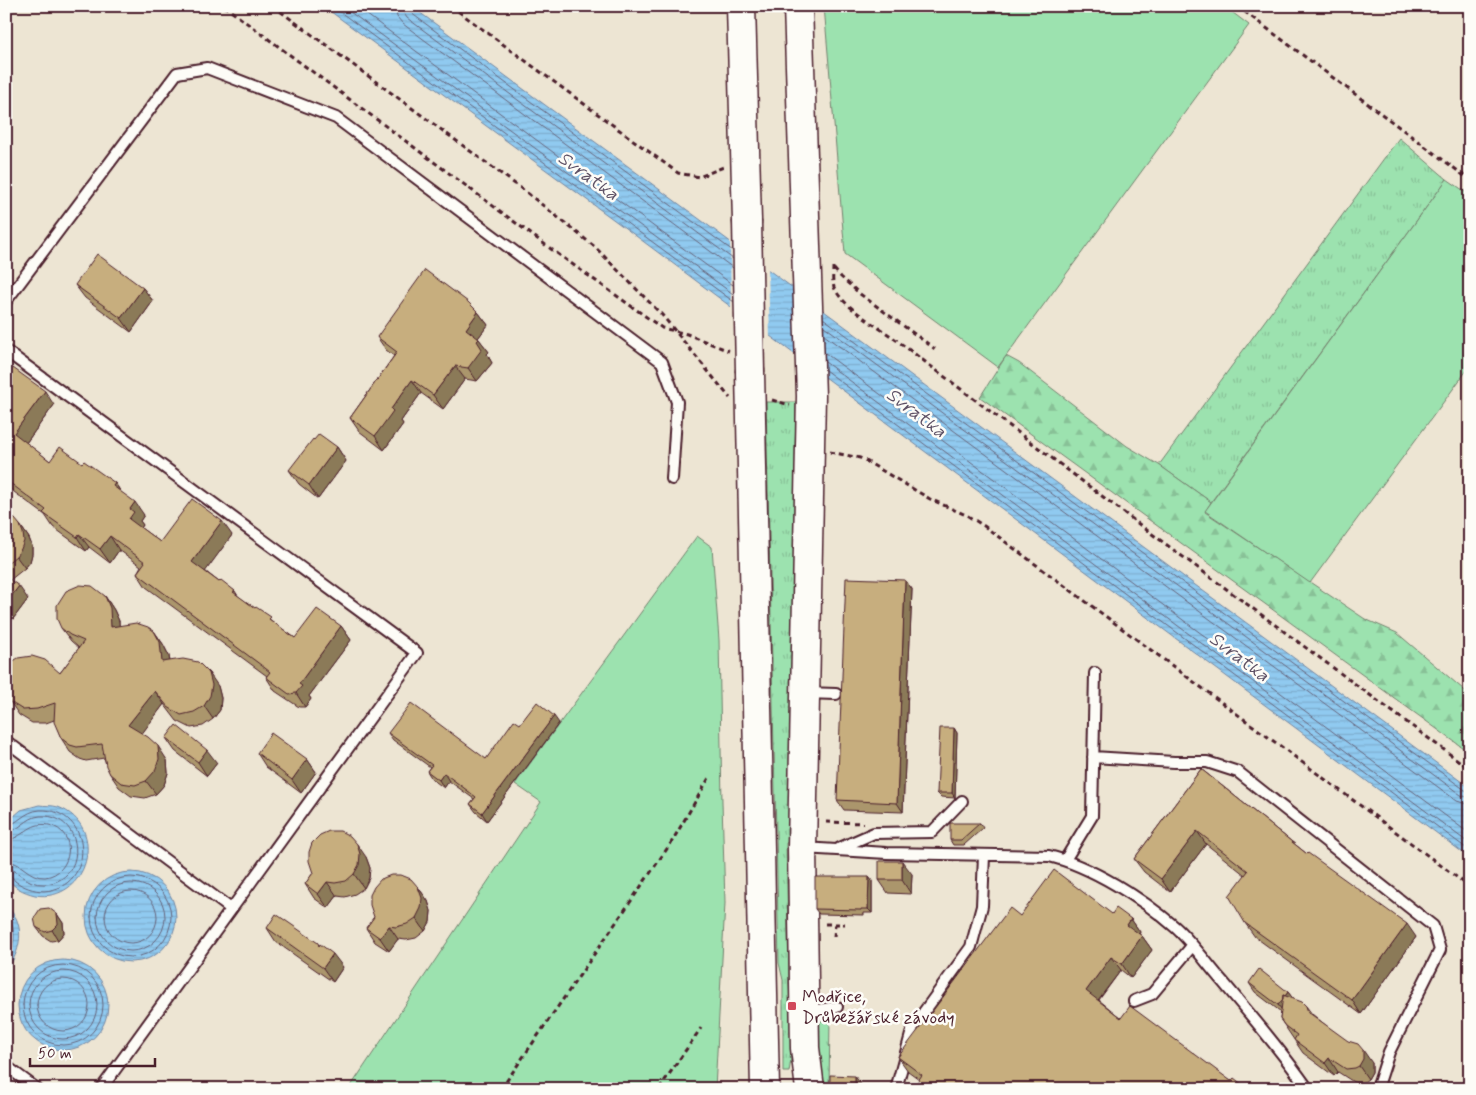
<svg xmlns="http://www.w3.org/2000/svg" width="1476" height="1095" viewBox="0 0 1476 1095" font-family="Mynerve,sans-serif">
<style>
.grass{fill:url(#grass-tufts);stroke:#73806d}
.forest{fill:url(#forest-firs);stroke:#73806d}
.green{fill:#9ce2af;stroke:#73806d}
.water{fill:url(#water-rules);stroke:#7486a1}
.pier{fill:#ede5d3}
.lines{fill:none;stroke-linecap:round;stroke-linejoin:round}
.shore{stroke:#66637a;stroke-width:1}
.lane-casing{stroke:#4a1f2b;stroke-width:14}
.secondary-casing{stroke:#4a1f2b;stroke-width:31}
.path{stroke:#4a1f2b;stroke-width:3;stroke-dasharray:5 4;stroke-linecap:butt}
.lane{stroke:#fdfcf7;stroke-width:10}
.secondary{stroke:#fdfcf7;stroke-width:28}
.secondary-bridge-casing{stroke:#4a1f2b;stroke-width:31;stroke-linecap:butt}
.secondary-bridge{stroke:#fdfcf7;stroke-width:28}
.wall{fill:#ab966c;stroke:#4a1f2b}
.shaded-wall{fill:#8b7a58;stroke:#4a1f2b}
.building{fill:#c7ae7e;stroke:#4a1f2b}
.poi-dot{fill:#d1495b;stroke:#fdfcf7;stroke-width:2}
.labels{text-anchor:middle;stroke-width:5;stroke-linejoin:round;paint-order:stroke}
.poi-label{font-size:18px;fill:#4a1f2b;stroke:#fdfcf7;text-anchor:start}
.water-label{font-size:19px;font-style:italic;fill:#5f5266;stroke:#fdfcf7}
</style>
<defs>
<pattern id="grass-tufts" width="24" height="20" patternUnits="userSpaceOnUse" patternTransform="scale(1.25)"><rect width="24" height="20" fill="#9ce2af"/><path d="M3 7l-1-3M5 7V3M7 7l1-3M15 17l-1-3M17 17v-4M19 17l1-3" fill="none" stroke="#88c197"/></pattern>
<pattern id="forest-firs" width="22" height="20" patternUnits="userSpaceOnUse" patternTransform="scale(1.25)"><rect width="22" height="20" fill="#9ce2af"/><path d="M5 1l3.5 6h-7zM16 11l3.5 6h-7z" fill="#88c197"/></pattern>
<pattern id="water-rules" width="6" height="5" patternUnits="userSpaceOnUse" patternTransform="scale(1.25)"><rect width="6" height="5" fill="#90caf0"/><path d="M0 2.5h6" fill="none" stroke="#7eadce"/></pattern>
</defs>
<rect width="100%" height="100%" fill="#ede5d3"/>
<filter id="ink" filterUnits="userSpaceOnUse"><feTurbulence type="fractalNoise" baseFrequency=".02" numOctaves="2"/><feDisplacementMap in="SourceGraphic" scale="10" xChannelSelector="R" yChannelSelector="G"/><feConvolveMatrix kernelMatrix="1 2 1 2 8 2 1 2 1" color-interpolation-filters="sRGB"/></filter>
<g filter="url(#ink)">
<!-- grass -->
<path class="grass" d="M1399,138L1447,179L1211,502L1159,465Z
M766,402H796L789,842L786,843L791,1059L789,1072H783V980L779,963Z
M830,1018L829,1089H819L815,1028L821,1021Z"/>
<!-- forest -->
<path class="forest" d="M1006,356L1019,363L1127,446L1159,465L1211,502L1205,512L1365,619L1397,633L1470,695V753L980,397Z"/>
<!-- green -->
<path class="green" d="M824,6H1224L1249,25L998,367L845,254Z
M1447,179L1470,195V366L1310,583L1205,511Z
M697,536L712,547L719,640L722,802L725,903L715,1089H349L541,802L515,784Z"/>
<!-- water -->
<path class="water" d="M323,6H411L1470,788V858L636,236Z
M39,805C45,806 52,805 58,807C109,826 88,904 35,895C23,892 13,887 6,877V823L21,810Z
M86 917a45 45 0 1 1 90 0a45 45 0 1 1-90 0Z
M6,905C9,909 13,913 16,918C24,935 18,956 6,970Z
M18 1005a45 45 0 1 1 90 0a45 45 0 1 1-90 0Z"/>
<!-- pier -->
<path class="pier" d="M730,240L768,268L770,338L731,310Z"/>
<g class="lines">
<!-- shore -->
<path class="shore" d="M332,6L734,302
M342,6L733,294
M355,6L733,285
M395,6L397,17L403,24L733,268
M402,6L403,12L407,18L733,259
M408,6L411,13L733,251
M823,318L1465,790L1470,791
M824,326L1461,795L1470,798
M824,335L1457,801L1470,805
M825,353L1470,834
M825,362L1470,844
M825,370L1470,851
M6,826C17,825 24,811 40,810C93,808 97,888 44,891C34,891 23,887 15,881C12,877 12,875 6,875
M6,832C19,832 26,817 40,816C85,813 89,882 44,884C25,885 20,869 6,868
M6,840C24,839 28,821 49,825C78,831 73,874 45,877C28,878 22,861 6,861
M91 917a40 40 0 1 1 80 0a40 40 0 1 1-80 0Z
M97 917a34 34 0 1 1 68 0a34 34 0 1 1-68 0Z
M105 917a26 26 0 1 1 52 0a26 26 0 1 1-52 0Z
M6,913C17,929 16,946 6,961
M23 1005a40 40 0 1 1 80 0a40 40 0 1 1-80 0Z
M29 1005a34 34 0 1 1 68 0a34 34 0 1 1-68 0Z
M37 1005a26 26 0 1 1 52 0a26 26 0 1 1-52 0Z"/>
<!-- lane casing -->
<g class="lane-casing">
<path id="lane" d="M6,301L177,73L207,68L336,118L662,362L677,402L672,479
M6,351L417,653L101,1089
M806,693L836,694
M6,741L231,909
M1093,757L1174,762H1207L1238,772L1433,926L1440,950L1389,1052L1377,1089
M803,848L887,853L1049,856C1091,866 1143,899 1175,927C1193,943 1207,964 1223,982C1252,1017 1282,1051 1308,1089
M840,848L874,833L932,832L962,801
M1065,860L1092,816L1095,673
M1134,1001L1152,994L1192,946
M806,1012L837,1007
M6,1066L37,1089
M896,1089L913,1027L971,947L982,906L984,855"/>
</g>
<!-- secondary casing -->
<g class="secondary-casing">
<path id="secondary" d="M741,6L747,221
M798,6L811,396L802,848L805,1048L810,1089
M750,372L765,1089"/>
</g>
<!-- path -->
<path class="path" d="M224,6L551,249L662,328L687,334L729,351
M273,6L526,192L595,247L662,315L730,398
M451,6L678,173L699,177L726,166
M1237,6L1470,180
M833,267C833,274 832,281 834,287C841,305 875,325 891,336L1148,531L1470,769
M834,269L841,277L860,294L935,349
M772,400L790,405
M830,452L860,458L866,461L930,499L968,516L984,526L1470,887
M826,822L863,823
M825,924H845
M834,937L835,924
M501,1089L671,843L709,778
M659,1089L701,1028"/>
<!-- lane -->
<use href="#lane" class="lane"/>
<!-- secondary -->
<use href="#secondary" class="secondary"/>
<!-- secondary-bridge casing -->
<g class="secondary-bridge-casing">
<path id="secondary-bridge" d="M747,221L750,372"/>
</g>
<!-- secondary-bridge -->
<use href="#secondary-bridge" class="secondary-bridge"/>
</g>
<!-- wall -->
<path class="wall" d="M75,285L143,288L153,301L131,332L85,298Z
M478,312L488,325L478,338L489,352L487,354L492,363L477,381L465,379L443,409L421,393L401,421L403,424L384,450L359,431L350,418L394,356L386,350L377,337Z
M6,377L54,405L26,443L50,461L82,463L115,483L121,492L144,515L140,521L143,525L141,528L160,542L232,535L205,571L219,582L235,591L238,596L295,638L341,626L351,640L309,696L311,699L305,707H299L275,691L266,677L267,676L146,587L137,573L141,566L119,550L110,563L89,547L86,551L53,527L45,515L6,486Z
M337,447L346,461L318,499L299,484L289,470Z
M6,514L20,525L29,538L32,546V554L30,562L25,568L10,580L28,599L7,627Z
M905,580L912,589L903,812L844,810L837,800Z
M105,596L114,610L119,621V626L154,631L163,644L169,656L170,661L218,686L221,698L220,710L213,719L203,726L191,728L177,721L164,704L142,733L167,760L168,773L164,785L156,794L145,798L131,796L119,787L110,774L104,758L86,761L80,759L70,752L61,738L54,720L46,723H32L19,715L6,696L60,673L79,648L71,641L61,628Z
M559,723L487,821L476,812L470,804L474,799L449,781L444,788L432,779L427,771L430,767L393,740L388,733L486,759L520,724Z
M954,728L957,733L955,798L941,797L937,793Z
M166,738L217,763L207,776L175,751Z
M257,753L307,759L316,772L301,793L266,767Z
M1201,769L1307,854L1416,937L1361,1014L1255,937L1245,923V875L1206,844L1170,892L1144,872L1134,859Z
M980,823L983,828L964,845H953L950,840Z
M366,857L370,868L369,878L364,888L355,894L345,897L337,896L328,908L314,898L305,884L313,873Z
M912,874L911,894L888,893L879,880Z
M869,877L872,881V913H864V915L819,914L815,909Z
M418,887L428,901L431,911L430,922L425,931L416,938L406,940L398,939L389,951L375,942L366,928L374,917Z
M57,914L63,923L64,933L58,940L51,941L43,936L36,927Z
M1112,914L1131,919L1140,932L1139,934L1142,936L1152,950L1131,978L1121,970L1099,1000L1121,1018L1231,1081L919,1079L908,1071L898,1057L1020,916Z
M267,928L319,945L343,967L333,982L276,942Z
M1249,983L1288,992L1293,999L1306,1006L1312,1014L1372,1063V1072L1368,1079L1364,1082L1355,1083L1338,1072L1334,1076L1303,1053L1280,1019L1281,1012L1255,992Z"/>
<!-- shaded-wall -->
<path class="shaded-wall" d="M143,288L153,301L131,332L121,318Z
M478,312L488,325L475,342L466,329Z
M479,339L489,352L487,354L492,363L477,381L468,368L477,341Z
M455,366L465,379L443,409L433,395Z
M412,380L421,393L401,421L403,424L384,450L375,436L391,409Z
M45,391L54,405L23,447L14,433Z
M337,447L346,461L318,499L309,485Z
M115,483L124,497L113,486Z
M135,502L144,515L140,521L143,525L138,532L129,519L130,509Z
M222,521L232,535L202,576L192,562Z
M20,525L29,538L32,546V554L30,562L25,568L16,556Z
M79,534L89,547L86,551L77,537Z
M110,536L119,550L110,563L100,549Z
M905,580L912,589L903,812L897,803Z
M19,586L28,599L7,627L6,603Z
M105,596L114,610L119,621L120,641L111,627Z
M341,626L351,640L309,696L311,699L305,707L296,693L299,684Z
M154,631L163,644L169,656L172,676L162,662Z
M209,673L218,686L221,698L220,710L213,719L204,706Z
M155,691L164,704L138,739L128,725Z
M554,716L559,723L487,821L482,813Z
M954,728L957,733L955,798L952,793Z
M158,746L167,760L168,773L164,785L156,794L146,781Z
M207,750L217,763L207,776L198,762Z
M307,759L316,772L301,793L292,780Z
M444,773L449,781L444,788L439,780Z
M1197,831L1206,844L1170,892L1161,879Z
M357,844L366,857L370,868L369,878L364,888L354,874Z
M902,861L912,874L911,894L902,880Z
M869,877L872,881V913L868,909Z
M327,882L337,896L328,908L318,894Z
M418,887L428,901L431,911L430,922L425,931L416,918Z
M57,914L63,923L64,933L58,940L52,930Z
M1131,919L1140,932L1137,938L1127,925Z
M1407,924L1416,937L1361,1014L1352,1000Z
M389,926L398,939L389,951L380,938Z
M1142,936L1152,950L1131,978L1122,964Z
M333,954L343,967L333,982L323,968Z
M1111,957L1121,970L1095,1004L1086,991Z
M1288,992L1295,1001L1285,1014L1278,1005Z
M1363,1050L1372,1063V1072L1368,1079L1359,1066Z
M1329,1058L1338,1072L1334,1076L1325,1063Z
M855,1076L864,1089H855Z"/>
<!-- building -->
<path class="building" d="M97,254L143,288L121,318L75,285Z
M425,270L468,302L478,312L466,329L479,339L477,341L482,349L468,368L455,366L433,395L412,380L391,409L393,411L375,436L350,418L397,352L377,337Z
M13,368L45,391L14,433L50,461L60,447L82,463L84,461L115,483L113,486L135,502L130,509L134,512L129,519L160,542L192,499L222,521L192,562L219,582L221,580L235,591L233,592L255,608L256,607L271,617L269,619L295,638L317,609L341,626L299,684L302,686L296,693L289,694L266,677L270,672L265,668L137,573L145,562L110,536L100,549L79,534L77,537L43,513L46,510L6,480V377Z
M319,434L337,447L309,485L289,470L313,439L314,440Z
M6,514L15,519L20,525L23,533L24,541L21,549L16,556L6,564Z
M6,577L19,586L6,603Z
M846,578L905,580L897,803L837,800Z
M80,585L92,586L105,596L110,608L111,627L136,623L148,627L154,631L160,642L162,662L183,659L198,662L209,673L212,685L210,696L204,706L194,712L181,715L168,707L155,691L128,725L148,737L158,746L159,759L155,771L146,781L135,785L121,783L110,774L106,766L102,744L77,747L70,745L61,738L54,722L55,703L37,709L23,710L10,702L6,696V666L18,658L32,656L45,660L60,673L84,641L70,635L61,628L57,619V605L66,591Z
M537,702L554,716L482,813L470,804L476,797L444,773L439,780L427,771L432,765L388,733L411,703L486,759L514,720L520,724Z
M176,725L207,750L198,762L166,738Z
M940,728H954L952,793H937Z
M271,733L307,759L292,780L257,753Z
M1201,769L1307,854L1308,853L1407,924L1352,1000L1245,923L1229,896L1248,871L1197,831L1161,879L1134,859Z
M950,823H980L961,840H950Z
M329,831H340L350,836L357,844L360,854L359,865L354,874L346,881L335,883L327,882L318,894L305,884L313,873L309,861V852L312,843L320,835Z
M879,861H902V880H879Z
M1054,870L1112,914L1116,908L1131,919L1127,925L1142,936L1122,964L1111,957L1086,991L1121,1018L1130,1006L1231,1081L1234,1078L1248,1089H912L922,1075L898,1057L1010,908L1020,916Z
M391,875H401L411,879L418,887L422,898L421,908L416,918L407,924L396,927L389,926L380,938L366,928L374,917L370,905V895L374,887L381,879Z
M815,877H869L868,909H861V910L815,909Z
M49,908L57,914L58,924L52,930L45,932L36,927L34,918L40,909Z
M276,914L318,943L319,946L320,944L333,954L323,968L267,928Z
M1259,969L1288,992L1285,996L1283,995V999L1278,1005L1249,983Z
M1283,995L1302,1002L1306,1006L1308,1012L1348,1041L1358,1044L1363,1050V1059L1359,1066L1355,1068L1346,1069L1329,1058L1325,1063L1294,1040L1297,1035L1285,1026L1280,1019Z
M830,1075L855,1076V1089H830Z"/>
</g>
<!-- markers -->
<rect class="poi-dot" x="787" y="1001" width="10" height="10" rx="2.5"/>
<g class="labels">
<!-- poi labels -->
<g class="poi-label">
<text x="802" y="1002">Modřice,<tspan x="802" dy="21">Drůbežářské závody</tspan></text>
</g>
<!-- water labels -->
<g class="water-label">
<text transform="translate(589 175) rotate(36)" y="7">Svratka</text>
<text transform="translate(917 412) rotate(37)" y="7">Svratka</text>
<text transform="translate(1240 656) rotate(37)" y="7">Svratka</text>
</g>
</g>
<!-- margin -->
<rect width="1476" height="1095" fill="none" stroke="#fdfcf7" stroke-width="25"/>
<rect x="12" y="12" width="1451" height="1070" fill="none" stroke="#4a1f2b" stroke-width="2" filter="url(#ink)"/>
<!-- scale -->
<path d="M30 1058v8h125v-8" fill="none" stroke="#4a1f2b" stroke-width="2.5"/>
<text x="38" y="1058" font-size="15" fill="#4a1f2b" stroke="#fdfcf7" stroke-width="4" paint-order="stroke">50 m</text>
</svg>
